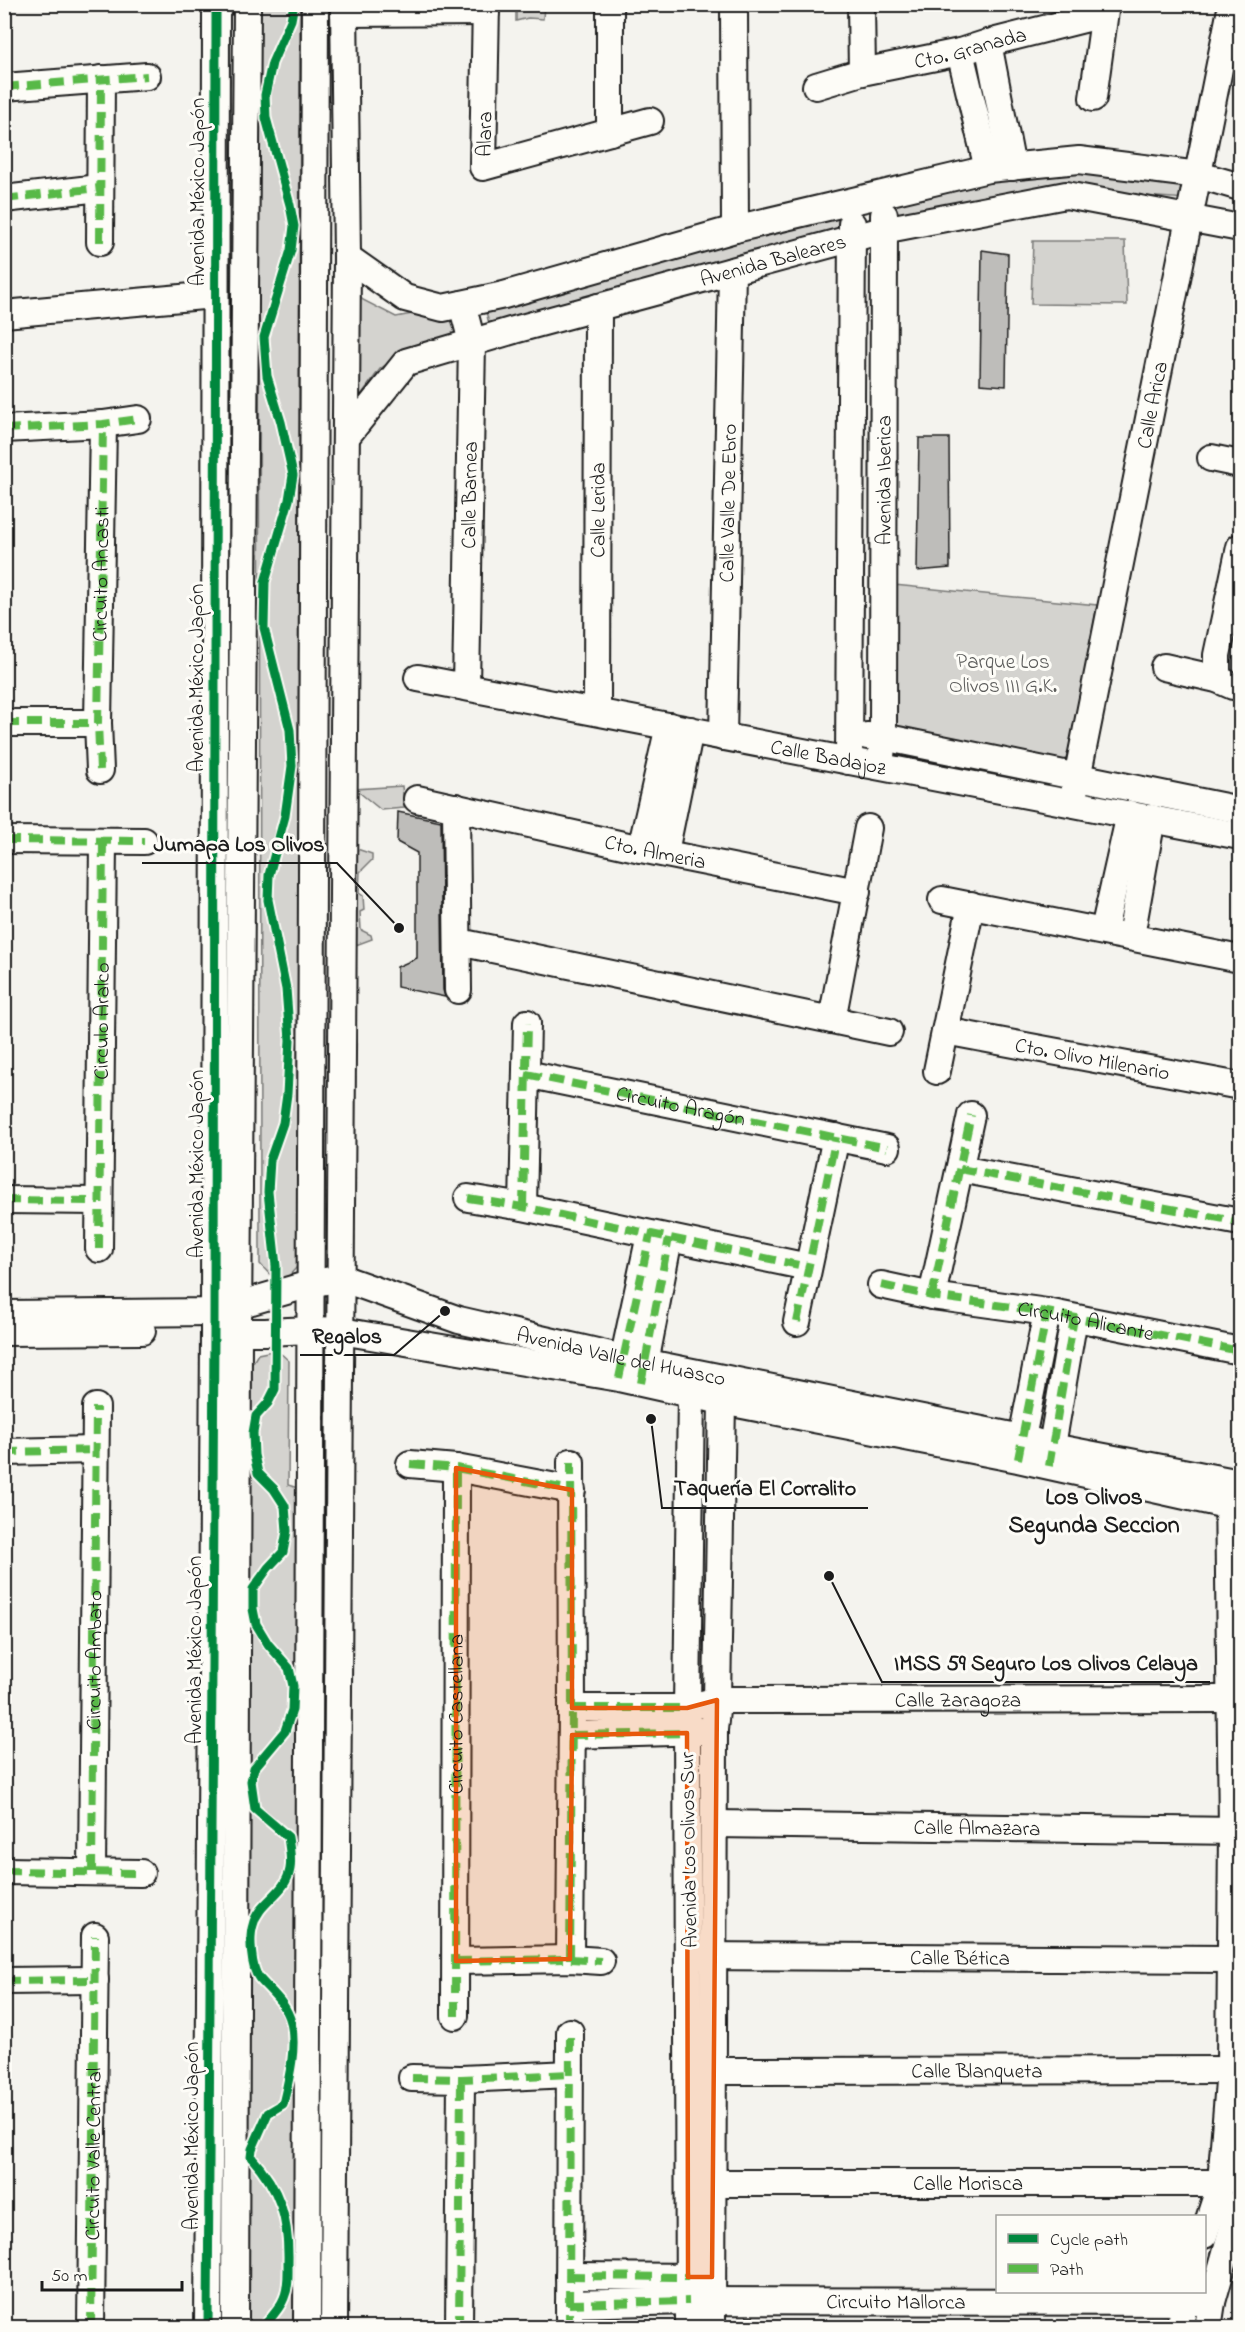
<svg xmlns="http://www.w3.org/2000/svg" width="1245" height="2332" viewBox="0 0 1245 2332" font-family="'Indie Flower',sans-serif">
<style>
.green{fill:#d4d3cf;stroke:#787876;stroke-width:1.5}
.building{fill:#bebdba;stroke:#1c1c1c;stroke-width:1.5}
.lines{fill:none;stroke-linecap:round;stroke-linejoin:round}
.minor-casing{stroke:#1c1c1c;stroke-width:30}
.minor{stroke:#fdfcf7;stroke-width:26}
.quiet{stroke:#58b947;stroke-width:8;stroke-dasharray:15 8;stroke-linecap:butt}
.cycleway-casing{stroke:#fdfcf7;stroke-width:13}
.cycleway{stroke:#00873e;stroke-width:9}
.marked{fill:#e8590c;fill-opacity:0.2;stroke:#e8590c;stroke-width:4.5;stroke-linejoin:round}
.labels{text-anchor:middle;stroke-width:6;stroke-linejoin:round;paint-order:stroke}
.street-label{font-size:21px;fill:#1c1c1c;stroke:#fdfcf7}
.park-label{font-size:21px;fill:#5c5c5b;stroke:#fdfcf7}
.quarter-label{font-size:24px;font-weight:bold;fill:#1c1c1c;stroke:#fdfcf7}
.leader{fill:none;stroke:#1c1c1c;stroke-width:2}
.callout-dot{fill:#1c1c1c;stroke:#fdfcf7;stroke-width:2}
.callout-label{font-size:22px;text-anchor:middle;font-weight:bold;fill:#1c1c1c;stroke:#fdfcf7;stroke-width:6;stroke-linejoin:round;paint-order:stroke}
</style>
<rect width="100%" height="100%" fill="#f4f3ee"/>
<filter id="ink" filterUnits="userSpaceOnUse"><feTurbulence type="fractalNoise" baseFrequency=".0167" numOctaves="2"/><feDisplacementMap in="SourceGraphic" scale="12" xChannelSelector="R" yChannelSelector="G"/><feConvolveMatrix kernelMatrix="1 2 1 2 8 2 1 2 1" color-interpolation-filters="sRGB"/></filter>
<g filter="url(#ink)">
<!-- green -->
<path class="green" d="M259,5H300L297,1267L286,1279H274L260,1264Z
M516,5H544L543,19L528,18L516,21Z
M1077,163L1196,171L1188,199L1067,191L891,225V197Z
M846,213L849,232L489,324L485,307Z
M1033,241H1125L1127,305L1031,304Z
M354,283L363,300L396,317L456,306L462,335L411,347L380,369L353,406Z
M894,585L1097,605L1071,755L1064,760L1054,762L892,728Z
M402,786L404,808L381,810L355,789Z
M357,849L372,854V860L360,872L359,893L363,896L364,910L360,912L361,930L371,935L372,939L356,945Z
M277,1350L289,1361L288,1485L298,1488L294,2327L248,2328V1370L258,1354Z"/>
<!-- building -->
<path class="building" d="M982,250L1008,254L1006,386L980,384Z
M919,438H949L950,568L917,571Z
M398,812L441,821L443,990L445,997L397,987V967L417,958V853L397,842Z"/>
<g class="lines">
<!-- minor casing -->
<g class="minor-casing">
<g id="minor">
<path d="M486,4L483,167L650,121"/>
<path d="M734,4L735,229"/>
<path d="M861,4L862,72"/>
<path d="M344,13L486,12"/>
<path d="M988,43L1012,167"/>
<path d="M960,52L988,169"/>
<path id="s1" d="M816,86L862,72L960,52L988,43L1104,14"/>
<path d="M4,87L147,76"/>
<path d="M1093,98L1106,4"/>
<path d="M610,132V4"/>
<path d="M4,199L99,188"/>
<path d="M100,242L101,79"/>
<path d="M347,257L405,298L443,308L504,295L735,229L988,169L1079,160L1199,175L1240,187"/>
<path d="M462,304L472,342L466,687"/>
<path d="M4,314L214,295"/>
<path d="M4,429L103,424L138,419"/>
<path id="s2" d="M346,437L406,362L514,330L883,230L1066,195L1240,228"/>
<path d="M1211,458L1240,464"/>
<path d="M1164,667L1217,679L1233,686L1240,687"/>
<path id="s3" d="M418,678L1240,836"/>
<path d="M1217,679V655L1240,547"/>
<path id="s4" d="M597,712L598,307"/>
<path d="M4,723H98"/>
<path d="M867,736L883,737L1240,810"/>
<path id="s5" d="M723,737L732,271"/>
<path d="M849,761L852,224"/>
<path id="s6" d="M880,766L883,737L884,215"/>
<path id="s7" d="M100,770L98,723L103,424"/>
<path id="s8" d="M417,799L641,849L857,892"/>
<path id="s9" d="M1072,803L1232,4"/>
<path d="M456,807L458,990"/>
<path d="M4,840L144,841"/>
<path d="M641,849L669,726"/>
<path d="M665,852L690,730"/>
<path d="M942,900L1240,959"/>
<path d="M1104,930L1130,814"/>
<path d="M1131,936L1152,818"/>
<path d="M459,942L889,1032"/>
<path d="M832,1020L868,828"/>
<path id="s10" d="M945,1031L1240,1086"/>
<path d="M937,1071L971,905"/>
<path id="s11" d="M526,1074L887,1148"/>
<path d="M960,1169L1240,1222"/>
<path d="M468,1198L523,1207L808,1267"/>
<path d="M4,1200L99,1201"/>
<path d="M523,1207L527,1023"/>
<path id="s12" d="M99,1249L103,841"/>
<path d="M881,1285L932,1296L1047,1312L1240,1351"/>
<path d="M932,1296L971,1115"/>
<path id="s13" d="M4,1314L214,1312L310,1284L341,1278L459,1320L623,1358L1022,1438L1052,1447L1240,1483"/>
<path d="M797,1322L836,1137"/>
<path d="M221,1331C260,1335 301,1328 341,1331L619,1378L722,1401L1018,1459L1240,1508"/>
<path d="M4,1332L142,1331"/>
<path d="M620,1375L650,1235"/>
<path d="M642,1379L669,1238"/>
<path d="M4,1452L95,1450"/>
<path d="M1019,1453L1047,1312"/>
<path d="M1049,1463L1074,1318"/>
<path d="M410,1464L456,1468L572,1490"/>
<path id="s14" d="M572,1708H687L717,1700L1230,1699"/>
<path d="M572,1735L704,1731"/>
<path id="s15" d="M715,1824L1240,1831"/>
<path d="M4,1871L141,1873"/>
<path id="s16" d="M92,1872L96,1407"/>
<path id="s17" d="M696,1956L1229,1959"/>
<path d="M570,1959L572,1708L571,1462"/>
<path d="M456,1961L570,1959L601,1961"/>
<path d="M4,1981L95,1980"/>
<path d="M455,2016L456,1468"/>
<path id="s18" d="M713,2071L1240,2070"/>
<path d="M412,2078L461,2079L570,2074"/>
<path id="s19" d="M714,2183H1221"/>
<path d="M1204,2235L1221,2183L1230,2069L1232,1830L1228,1490"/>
<path d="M569,2276L704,2277"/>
<path id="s20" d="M569,2304L689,2301L1212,2302"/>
<path d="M91,2328L95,1936"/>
<path d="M208,2328L214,1330L216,9L222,4"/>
<path d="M235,2328L238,1333L247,4"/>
<path d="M307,2328L315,4"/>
<path d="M334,2328L347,257L344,4"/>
<path d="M459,2328L461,2079"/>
<path d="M569,2328L570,2032"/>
<path d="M689,2328L687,1708L691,1393L694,1376"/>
<path d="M712,2328L714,1730L717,1700L722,1401L725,1386"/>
<path d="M1179,2328L1187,2292"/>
<path d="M1208,2328L1212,2302L1240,2203"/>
</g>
</g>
<!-- minor -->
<use href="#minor" class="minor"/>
<!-- quiet -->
<g class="quiet">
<path d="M4,87L147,76"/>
<path d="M4,199L99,188"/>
<path d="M100,242L101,79"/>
<path d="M4,429L103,424L138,419"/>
<path d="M4,723H98"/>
<path d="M100,770L98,723L103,424"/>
<path d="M4,840L144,841"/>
<path d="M526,1074L887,1148"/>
<path d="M960,1169L1240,1222"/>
<path d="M468,1198L523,1207L808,1267"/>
<path d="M4,1200L99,1201"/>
<path d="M523,1207L527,1023"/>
<path d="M99,1249L103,841"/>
<path id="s21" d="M881,1285L932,1296L1047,1312L1240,1351"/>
<path d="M932,1296L971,1115"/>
<path d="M797,1322L836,1137"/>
<path d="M619,1378L650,1235"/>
<path d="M641,1383L669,1238"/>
<path d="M4,1452L95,1450"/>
<path d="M1018,1459L1047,1312"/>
<path d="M410,1464L456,1468L572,1490"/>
<path d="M1049,1466L1074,1318"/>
<path d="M572,1708H687"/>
<path d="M572,1735L687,1733"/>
<path d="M4,1871L141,1873"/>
<path d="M92,1872L96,1407"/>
<path d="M570,1959L572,1708L571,1462"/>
<path d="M456,1961L570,1959L601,1961"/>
<path d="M4,1981L95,1980"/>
<path id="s22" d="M455,2016L456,1468"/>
<path d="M412,2078L461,2079L570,2074"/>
<path d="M569,2276L688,2277"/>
<path d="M569,2304L689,2301"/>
<path id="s23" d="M91,2328L95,1936"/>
<path d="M459,2328L461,2079"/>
<path d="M569,2328L570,2032"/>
</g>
<!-- cycleway casing -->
<g class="cycleway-casing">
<path id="cycleway" d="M208,2328L214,1330L216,9L222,4
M262,2328C269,2320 280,2309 284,2298C289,2287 288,2274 288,2262C289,2219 280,2189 251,2157L252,2149L268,2113L283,2104C289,2079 297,2048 291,2022C286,2003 272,1993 259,1978C251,1968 249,1937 253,1925C258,1902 286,1894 290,1869C292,1859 289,1846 288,1837L255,1809L251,1781L254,1768L285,1731L292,1710L293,1686L289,1668L268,1644L256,1624L253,1609V1589L268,1568L283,1552L287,1531L285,1506L274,1489L258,1473L254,1455L253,1433L256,1416L268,1403L275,1389L276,1266L268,1192L270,1160L283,1123L287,1094L290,1040L286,989L268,900L269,875L285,816L292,766L290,730L264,628L265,582L289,500L293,475L281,422L267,376L264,337L291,250L294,226L290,205L266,118L265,95L272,63L291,20L294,4"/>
</g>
<!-- cycleway -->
<use href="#cycleway" class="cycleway"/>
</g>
</g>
<!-- marked area -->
<path class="marked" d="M456,1468L572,1490V1708H687L717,1700L712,2277H688L687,1733L572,1735L570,1959L456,1961Z"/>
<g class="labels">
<!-- street labels -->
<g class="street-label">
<text dy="7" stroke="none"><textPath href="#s1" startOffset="159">Cto. Granada</textPath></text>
<text transform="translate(484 134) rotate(-89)" y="7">Alara</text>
<text transform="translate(197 192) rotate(-90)" y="7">Avenida México Japón</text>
<text dy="7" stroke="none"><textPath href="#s2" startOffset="477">Avenida Baleares</textPath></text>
<text dy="7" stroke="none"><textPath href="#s9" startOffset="406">Calle Arica</textPath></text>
<text dy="7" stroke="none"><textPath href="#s6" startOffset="286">Avenida Iberica</textPath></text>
<text transform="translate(469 495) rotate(-89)" y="7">Calle Barnea</text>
<text dy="7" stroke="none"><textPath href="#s5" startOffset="234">Calle Valle De Ebro</textPath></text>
<text dy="7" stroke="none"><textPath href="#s4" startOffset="202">Calle Lerida</textPath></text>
<text dy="7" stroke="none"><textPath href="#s7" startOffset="196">Circuito Ancasti</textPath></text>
<text transform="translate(196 678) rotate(-90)" y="7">Avenida México Japón</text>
<text dy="7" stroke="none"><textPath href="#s3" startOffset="418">Calle Badajoz</textPath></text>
<text dy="7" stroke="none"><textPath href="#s8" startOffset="244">Cto. Almeria</textPath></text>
<text dy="7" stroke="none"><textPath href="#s12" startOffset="228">Circulo Aralco</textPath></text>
<text dy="7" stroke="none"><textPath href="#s10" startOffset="150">Cto. Olivo Milenario</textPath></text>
<text dy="7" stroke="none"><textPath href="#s11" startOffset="158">Circuito Aragón</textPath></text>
<text transform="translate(196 1164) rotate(-90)" y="7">Avenida México Japón</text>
<text dy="7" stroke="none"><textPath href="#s21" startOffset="208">Circuito Alicante</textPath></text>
<text dy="7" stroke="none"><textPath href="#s13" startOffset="633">Avenida Valle del Huasco</textPath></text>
<text transform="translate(194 1650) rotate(-90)" y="7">Avenida México Japón</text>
<text dy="7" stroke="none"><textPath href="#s16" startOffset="212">Circuito Ambato</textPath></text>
<text dy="7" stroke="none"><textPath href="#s14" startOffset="387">Calle Zaragoza</textPath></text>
<text dy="7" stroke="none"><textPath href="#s22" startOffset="302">Circuito Castellana</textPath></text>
<text dy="7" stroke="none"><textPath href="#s15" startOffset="262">Calle Almazara</textPath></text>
<text transform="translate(688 1850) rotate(-91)" y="7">Avenida Los Olivos Sur</text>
<text dy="7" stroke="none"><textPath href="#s17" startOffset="264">Calle Bética</textPath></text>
<text dy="7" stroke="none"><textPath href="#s18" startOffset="264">Calle Blanqueta</textPath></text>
<text transform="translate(191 2136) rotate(-90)" y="7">Avenida México Japón</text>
<text dy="7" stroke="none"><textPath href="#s23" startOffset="174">Circuito Valle Central</textPath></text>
<text dy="7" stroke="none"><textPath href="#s19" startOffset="254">Calle Morisca</textPath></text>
<text dy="7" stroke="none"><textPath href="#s20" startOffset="327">Circuito Mallorca</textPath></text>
</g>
<!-- park labels -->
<g class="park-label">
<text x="1003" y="668">Parque Los<tspan x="1003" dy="24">Olivos III G.K.</tspan></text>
</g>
<!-- quarter labels -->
<g class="quarter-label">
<text x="1094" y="1504">Los Olivos<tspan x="1094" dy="28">Segunda Seccion</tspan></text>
</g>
</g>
<!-- callouts -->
<path class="leader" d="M399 928L337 863H142M445 1311L394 1355H300M651 1419L662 1508H868M829 1576L882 1682H1210"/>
<g class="callout-dot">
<circle cx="399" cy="928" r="6"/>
<circle cx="445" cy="1311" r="6"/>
<circle cx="651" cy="1419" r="6"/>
<circle cx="829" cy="1576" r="6"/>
</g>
<g class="callout-label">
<text x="239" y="851">Jumapa Los Olivos</text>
<text x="347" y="1343">Regalos</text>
<text x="765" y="1495">Taquería El Corralito</text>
<text x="1046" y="1670">IMSS 59 Seguro Los Olivos Celaya</text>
</g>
<!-- margin -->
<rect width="1245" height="2332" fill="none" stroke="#fdfcf7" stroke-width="24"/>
<rect x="12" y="12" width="1221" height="2308" fill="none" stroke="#1c1c1c" stroke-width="2" filter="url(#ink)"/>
<!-- legend -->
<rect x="996" y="2215" width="210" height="78" fill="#fdfcf7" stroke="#a3a29f" stroke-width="1.5"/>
<rect x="1008" y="2234" width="30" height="9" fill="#00873e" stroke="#a3a29f" stroke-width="1.5"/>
<text x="1050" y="2245" font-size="18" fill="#1c1c1c">Cycle path</text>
<rect x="1008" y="2264" width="30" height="9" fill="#58b947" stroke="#a3a29f" stroke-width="1.5"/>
<text x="1050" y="2275" font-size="18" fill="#1c1c1c">Path</text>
<!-- scale -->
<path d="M42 2281v9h140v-9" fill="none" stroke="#1c1c1c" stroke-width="3"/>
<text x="51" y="2281" font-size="18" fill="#1c1c1c" stroke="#fdfcf7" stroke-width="4.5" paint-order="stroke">50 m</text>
</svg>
